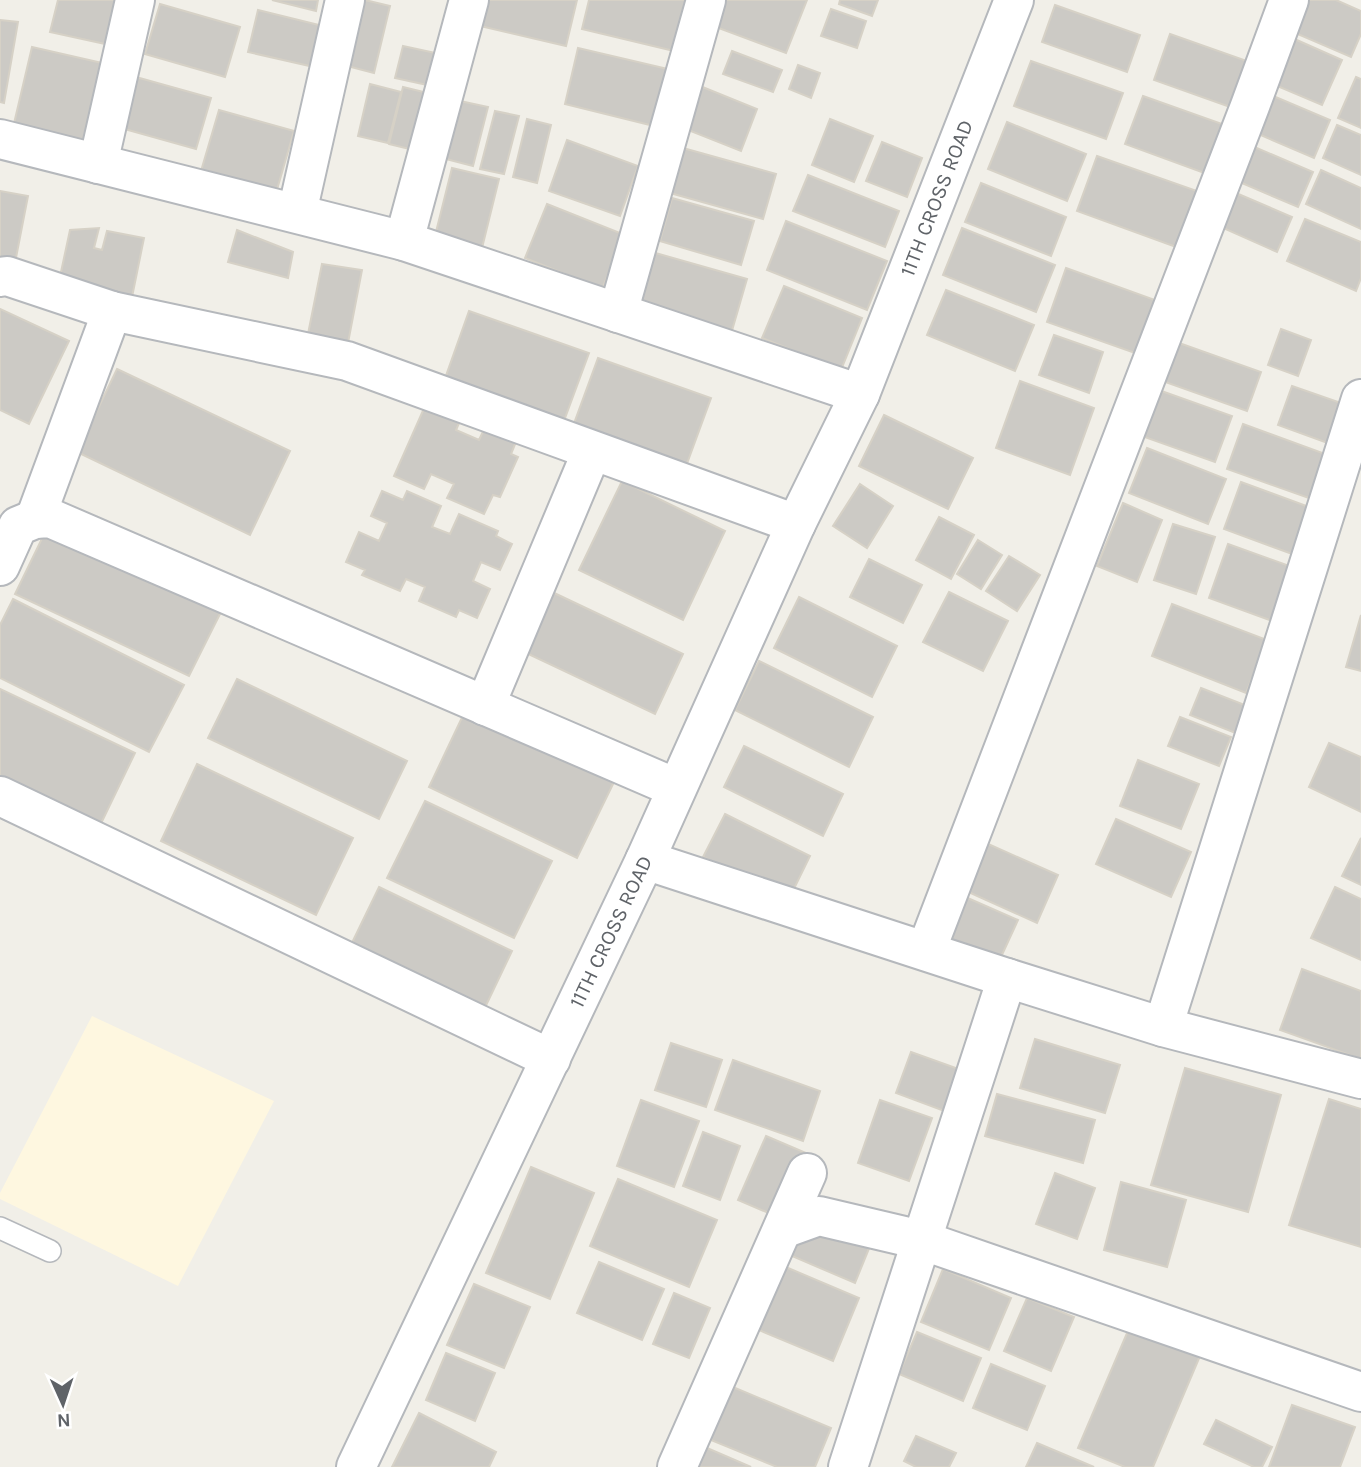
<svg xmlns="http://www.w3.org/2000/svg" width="1361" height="1467" viewBox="0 0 1361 1467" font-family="Karla,sans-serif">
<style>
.commercial{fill:#fef7e0}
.building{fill:#cccac5;stroke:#d6d1c6;stroke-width:2}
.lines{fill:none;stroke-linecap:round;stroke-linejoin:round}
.lane-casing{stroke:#b5b8bc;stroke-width:24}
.street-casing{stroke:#b5b8bc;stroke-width:42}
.lane{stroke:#fff;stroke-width:21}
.street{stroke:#fff;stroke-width:38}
.labels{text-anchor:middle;stroke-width:6;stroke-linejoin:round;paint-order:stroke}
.street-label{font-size:21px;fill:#5f6368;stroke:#fff}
</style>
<rect width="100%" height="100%" fill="#f1efe8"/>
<!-- commercial -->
<path class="commercial" d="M92,1016L274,1101L178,1286L0,1199V1193Z"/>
<!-- building -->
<path class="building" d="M58,0H130L119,47L50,32Z
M272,0H318L316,11Z
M347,0H365L390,6L374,73L332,62Z
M482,0H577L566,46L476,25Z
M589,0H687L674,51L582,29Z
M723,0H807L786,53L713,26Z
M840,0H878L872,16L839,4Z
M1299,0H1336L1361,11V34L1351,57L1286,29Z
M160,4L240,27L225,77L145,54Z
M1055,5L1140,35L1127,72L1042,42Z
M831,9L866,21L857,48L821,36Z
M258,10L323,26L314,67L248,52Z
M0,20L18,22L4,103L0,102Z
M1281,33L1342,60L1322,105L1261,79Z
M1170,34L1247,61L1230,107L1154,80Z
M403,46L440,54L432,86L395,78Z
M32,47L111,65L91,150L12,132Z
M578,48L672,70L658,127L565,104Z
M732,51L782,70L773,92L723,74Z
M1031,61L1123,93L1106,139L1014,106Z
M798,65L820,73L811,98L789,89Z
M136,77L211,98L196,149L121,128Z
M1356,77L1361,79V128L1338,118Z
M370,84L401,92L388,143L358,136Z
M700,86L757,109L741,151L683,128Z
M403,87L440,96L426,153L389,144Z
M1266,93L1330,120L1314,158L1249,130Z
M1143,96L1225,125L1207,174L1125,144Z
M460,101L488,107L473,166L446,159Z
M219,110L294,131L276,193L201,171Z
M495,111L519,116L504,174L480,169Z
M527,119L551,125L537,183L513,177Z
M830,119L873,136L854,182L812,165Z
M1007,122L1086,154L1067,201L988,169Z
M1337,125L1361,135V175L1323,158Z
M567,140L638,166L620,216L549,191Z
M882,142L922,158L907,197L866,181Z
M1252,146L1313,172L1298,207L1237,181Z
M683,148L776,174L763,219L670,193Z
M1097,156L1197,191L1176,247L1077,211Z
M452,168L499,179L482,248L435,236Z
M1321,170L1361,188V229L1306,204Z
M808,175L899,211L885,247L793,211Z
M981,183L1066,217L1051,256L965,222Z
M0,191L28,196L15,263L0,260Z
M1236,193L1292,217L1277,252L1221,227Z
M672,198L754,221L741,265L660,241Z
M547,204L625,235L602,289L525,258Z
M1305,219L1361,242V278L1356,291L1287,261Z
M786,221L887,261L867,310L767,270Z
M99,228L94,248L102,250L107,231L144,238L131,302L58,286L70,230Z
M962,228L1055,265L1036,312L943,275Z
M237,230L293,252L288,278L228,262Z
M645,250L747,279L731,334L630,305Z
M322,264L362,270L347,348L307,339Z
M1066,268L1155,300L1135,353L1047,322Z
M784,286L862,318L841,370L762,338Z
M946,290L1034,325L1015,371L927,335Z
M0,309L69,341L29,424L0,410Z
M469,311L589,353L561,429L442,387Z
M1281,329L1311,340L1298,376L1268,365Z
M1054,335L1103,352L1089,393L1039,375Z
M1165,338L1261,372L1247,411L1151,377Z
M598,358L711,398L685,469L572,429Z
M117,369L290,451L250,535L77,452Z
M1020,381L1094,408L1070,475L996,448Z
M1292,386L1347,405L1333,445L1278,425Z
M1153,388L1232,416L1215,462L1136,434Z
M429,397L464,412L456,430L479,440L487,423L518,437L511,454L518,457L500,497L493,495L484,514L447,498L454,484L431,474L424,489L394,476Z
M884,415L973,458L948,509L859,466Z
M1243,424L1339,459L1323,503L1227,469Z
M1147,448L1226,479L1208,524L1129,493Z
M622,481L725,531L683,620L579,570Z
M1241,482L1320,511L1303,558L1224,529Z
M860,484L893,506L867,548L833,526Z
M382,491L403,500L407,491L441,506L432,527L450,534L459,514L498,531L496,536L512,544L500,570L481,562L473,581L490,589L477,618L459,610L456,617L419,601L425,587L406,579L400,591L362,575L365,570L346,562L359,532L379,541L387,523L371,516Z
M1123,503L1162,520L1137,582L1097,566Z
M939,517L974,535L951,579L916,560Z
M49,524L224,606L189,676L15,594Z
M1173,524L1215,537L1196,594L1154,580Z
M978,540L1002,555L981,589L957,574Z
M1228,544L1298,569L1278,623L1209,598Z
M1009,556L1040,575L1017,611L986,591Z
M869,559L922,585L903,623L850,597Z
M550,591L683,654L655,714L522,651Z
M949,592L1008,621L983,671L923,642Z
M799,597L897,646L872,697L774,648Z
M13,599L184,685L149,752L0,678V625Z
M1172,604L1267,640L1246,693L1152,656Z
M1361,615V671L1346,667Z
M759,661L873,717L849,767L735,710Z
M237,679L407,761L379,819L208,738Z
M1201,688L1255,709L1243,736L1190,715Z
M0,689L135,753L96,834L0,788Z
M466,709L615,780L577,858L429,787Z
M1180,717L1231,737L1219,766L1168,746Z
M1329,743L1361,757V812L1309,787Z
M744,746L843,794L823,836L724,787Z
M1138,760L1199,784L1181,829L1120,806Z
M197,764L353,838L316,915L161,841Z
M425,801L552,861L514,938L387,878Z
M725,814L810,856L789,899L703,857Z
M1116,819L1191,852L1171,897L1096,864Z
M1361,838V885L1342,876Z
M977,839L1058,875L1037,923L955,886Z
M379,887L512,951L481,1016L347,953Z
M1335,887L1361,899V960L1311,938Z
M954,892L1018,920L996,968L932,940Z
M1302,969L1361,991V1059L1280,1030Z
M1035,1039L1120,1065L1105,1113L1020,1088Z
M671,1043L722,1060L706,1107L655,1090Z
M911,1052L970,1073L955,1115L896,1093Z
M733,1060L820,1091L803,1141L715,1110Z
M1185,1068L1281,1095L1248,1212L1151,1185Z
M997,1094L1095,1120L1083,1163L985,1136Z
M1329,1099L1361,1109V1247L1289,1225Z
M641,1100L699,1121L674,1187L617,1166Z
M880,1100L932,1118L909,1181L858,1163Z
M703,1132L740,1146L720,1200L683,1186Z
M766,1136L806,1153L778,1217L738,1200Z
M531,1167L594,1193L550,1299L486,1273Z
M1055,1173L1095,1188L1077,1239L1036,1224Z
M618,1179L717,1220L689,1287L590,1246Z
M1121,1182L1186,1200L1167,1267L1104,1250Z
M807,1220L870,1246L855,1283L792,1256Z
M599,1262L664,1289L642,1340L577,1313Z
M781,1265L859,1298L833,1361L754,1328Z
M943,1269L1011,1298L989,1350L921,1322Z
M474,1284L530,1307L504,1368L447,1345Z
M674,1293L710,1308L689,1358L653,1344Z
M1027,1298L1074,1317L1051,1371L1004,1351Z
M1130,1326L1200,1356L1153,1467H1125L1078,1448Z
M917,1332L981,1358L963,1401L899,1374Z
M446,1353L495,1373L475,1421L426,1400Z
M991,1364L1045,1386L1027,1430L973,1408Z
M728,1385L831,1428L815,1467H777L706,1438Z
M1292,1405L1355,1427L1340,1467H1269Z
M419,1413L496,1452L489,1467H392Z
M1216,1420L1272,1447L1262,1467H1254L1204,1444Z
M916,1436L956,1453L949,1467H916L904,1461Z
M1037,1443L1094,1467H1026Z
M707,1448L751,1467H699Z"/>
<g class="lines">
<!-- lane casing -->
<g class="lane-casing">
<path id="lane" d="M0,1228L50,1251"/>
</g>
<!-- street casing -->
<g class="street-casing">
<g id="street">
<path d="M0,139L404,241L860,394"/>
<path d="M98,164L135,0"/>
<path d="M297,213L345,0"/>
<path d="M404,241L469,0"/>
<path d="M0,277L7,276L112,311L347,361L796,524"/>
<path d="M618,313L706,0"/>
<path d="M35,519L112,311"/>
<path d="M0,566L18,526L35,519L50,518L676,788"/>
<path d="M485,706L592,451"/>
<path d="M0,796L551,1059"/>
<path d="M645,860L1007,978L1163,1027L1361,1079"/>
<path d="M926,951L1250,106L1289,0"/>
<path d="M1163,1027L1361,399"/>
<path d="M783,1229L819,1216L921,1240L1361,1392"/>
<path id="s1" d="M356,1467L645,860L796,524L860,394L1014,0"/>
<path d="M677,1467L807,1173"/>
<path d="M848,1467L1007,978"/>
</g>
</g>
<!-- lane -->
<use href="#lane" class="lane"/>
<!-- street -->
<use href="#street" class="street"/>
</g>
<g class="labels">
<!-- street labels -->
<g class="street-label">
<text dy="7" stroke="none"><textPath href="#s1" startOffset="1396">11TH CROSS ROAD</textPath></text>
<text dy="7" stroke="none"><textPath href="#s1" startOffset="593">11TH CROSS ROAD</textPath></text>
</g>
</g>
<!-- north arrow -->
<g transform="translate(63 1404) rotate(177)" stroke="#ffffff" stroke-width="5" paint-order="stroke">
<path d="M0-5L12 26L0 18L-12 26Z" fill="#5f6368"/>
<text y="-10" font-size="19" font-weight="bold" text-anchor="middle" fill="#5f6368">N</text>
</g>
</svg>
